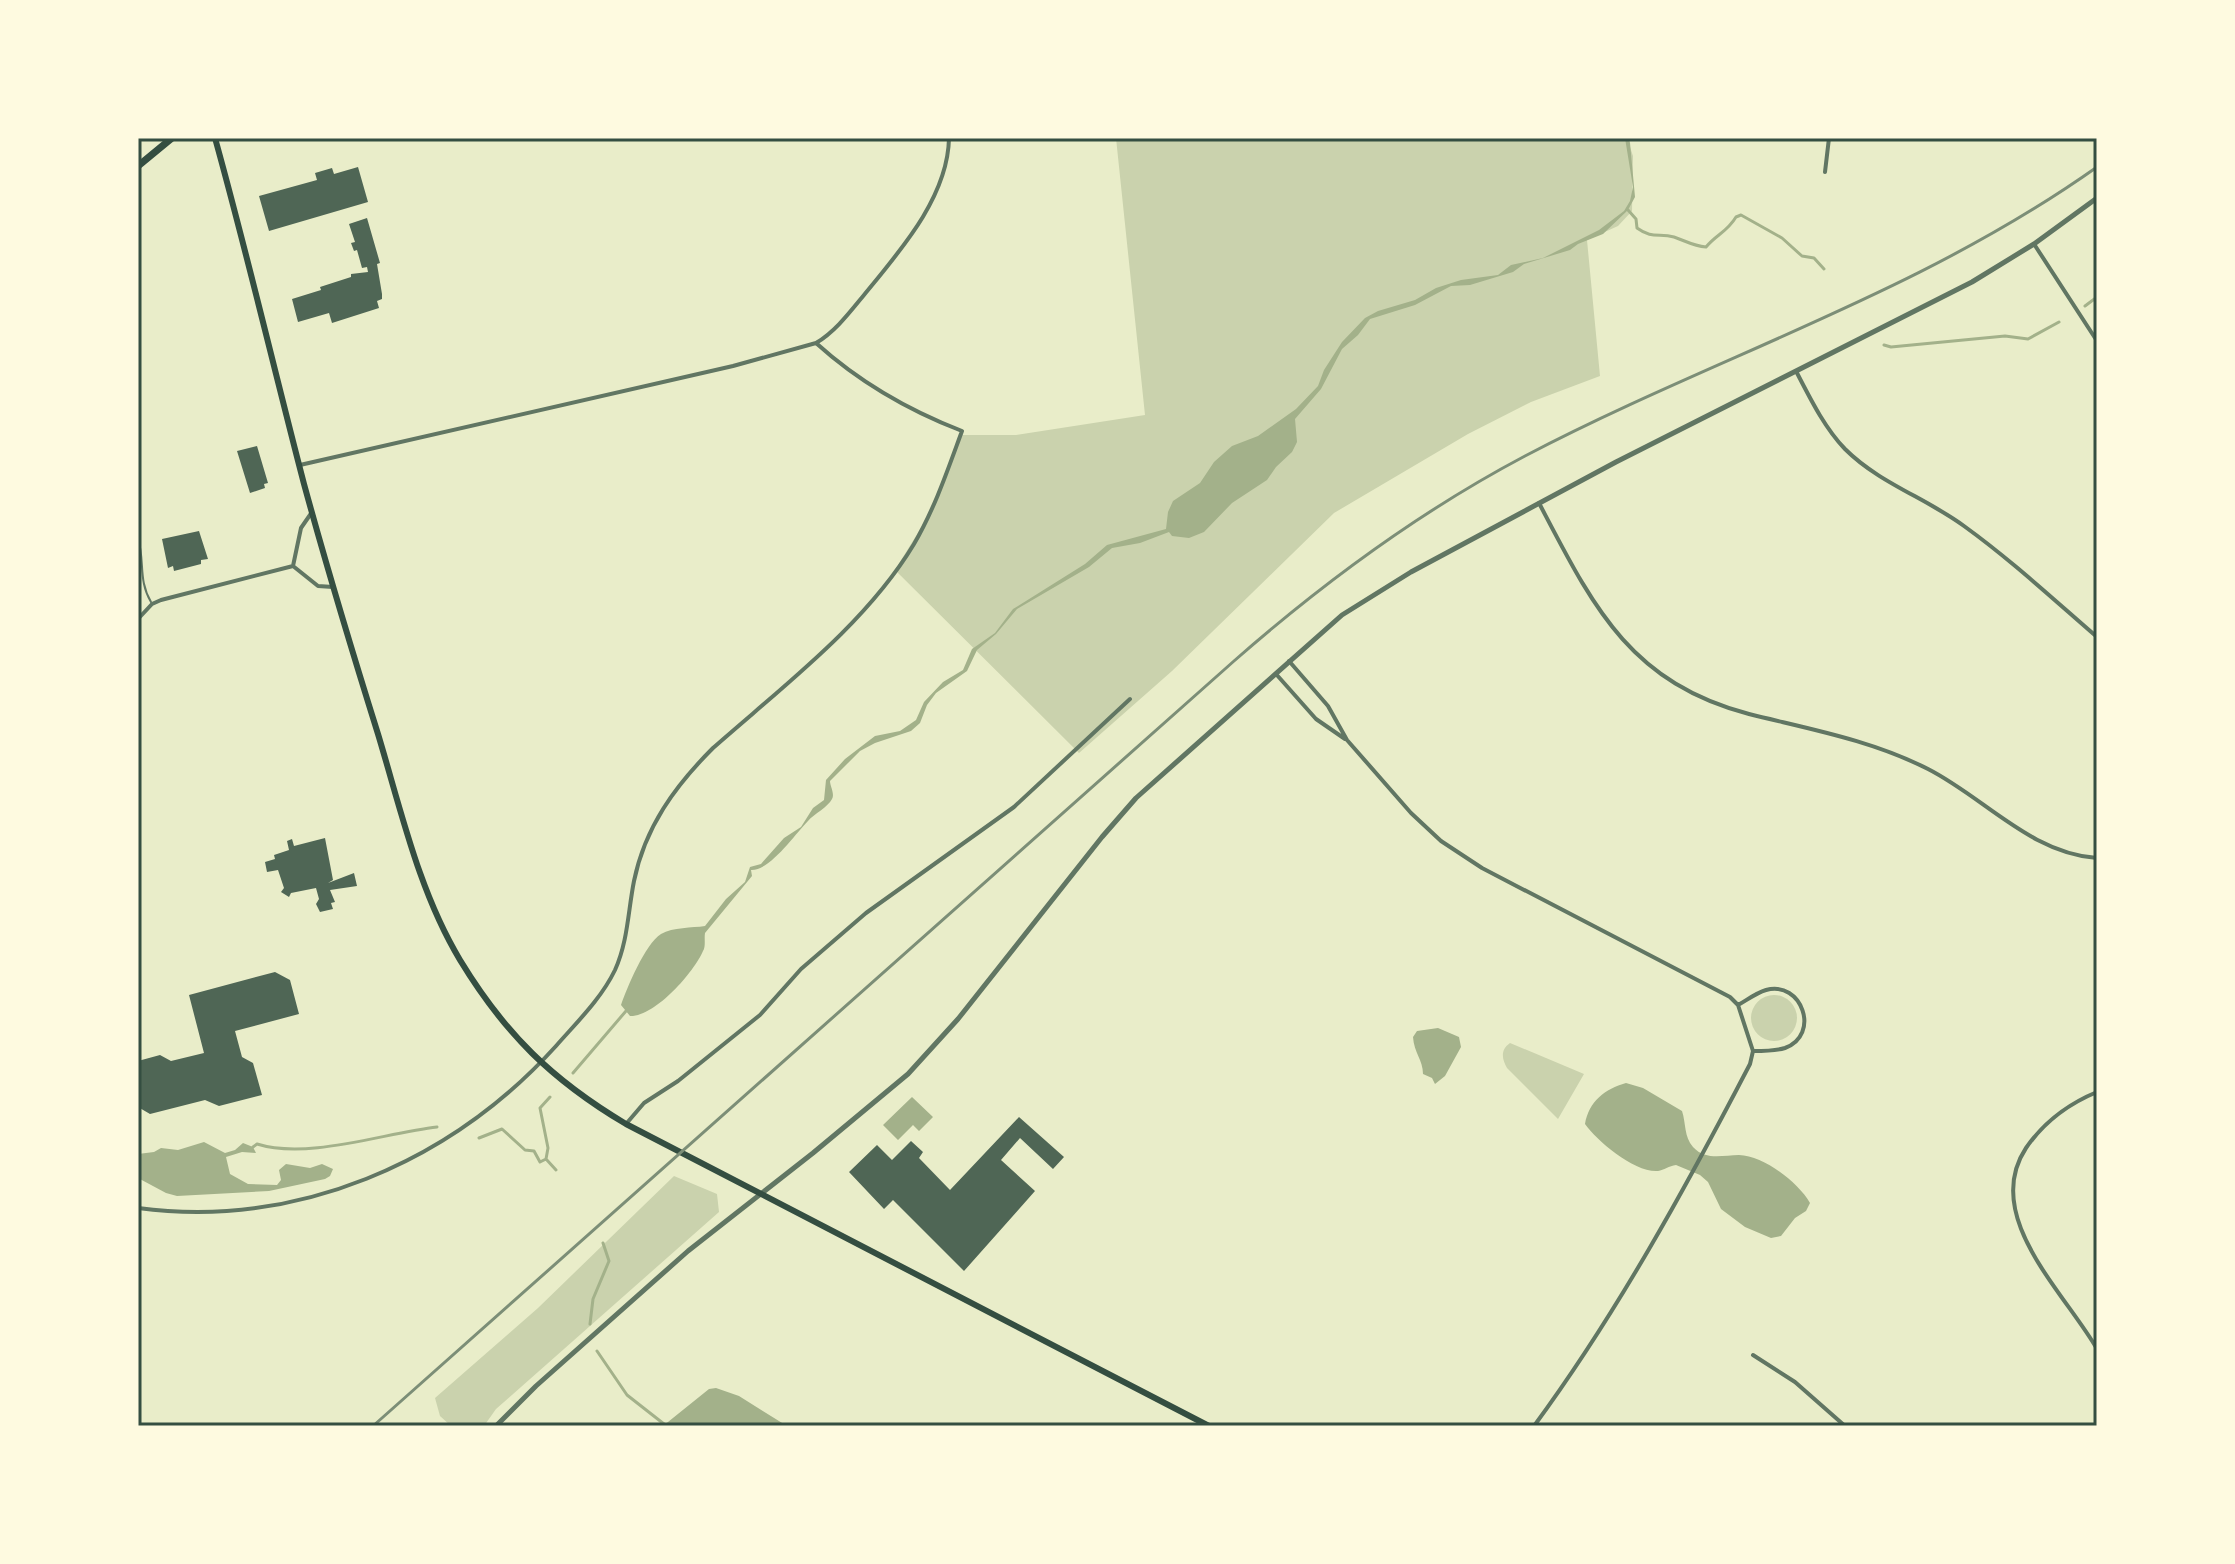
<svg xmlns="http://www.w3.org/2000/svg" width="2235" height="1564" viewBox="0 0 2235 1564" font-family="'Golos Text',sans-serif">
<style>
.green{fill:#cad2ad}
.water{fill:#a3b18a}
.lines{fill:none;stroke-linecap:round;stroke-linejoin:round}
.stream{stroke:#a3b18a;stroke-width:3}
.building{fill:#4f6655}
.service{stroke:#617663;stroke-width:2}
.minor{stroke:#617663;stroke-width:4}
.tertiary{stroke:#617663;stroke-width:5}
.secondary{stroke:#344e41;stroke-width:6}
.primary{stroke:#344e41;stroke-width:7}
.rail{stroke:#7c8e77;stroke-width:3}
.neatline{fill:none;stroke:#344e41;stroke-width:3}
</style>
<rect width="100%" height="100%" fill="#e9edc9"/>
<!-- green -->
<path class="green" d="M1116,138H1627L1633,156L1632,211L1618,226L1587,240L1600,376L1531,402L1468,434L1334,513L1172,671L1079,753L895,570L927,518L961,435H1016L1145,415Z
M1751 1018a23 23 0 1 1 46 0a23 23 0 1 1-46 0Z
M1510,1043L1584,1074L1558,1119L1507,1068C1502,1059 1500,1050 1510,1043Z
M674,1176L717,1194L719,1212L496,1409L484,1426H451L440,1416L435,1398L538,1308Z"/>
<!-- water -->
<path class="water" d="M1625,138H1629L1630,143L1635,197L1628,210L1603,234L1578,244L1570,250L1524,264L1513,272L1470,285L1451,286L1415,305L1370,319L1358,335L1342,349L1321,389L1295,419L1297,442L1292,452L1276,467L1267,480L1232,503L1204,532L1189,538L1172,536L1169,532L1140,543L1112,548L1089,567L1017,609L996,634L977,650L967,671L936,693L927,705L920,723L911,731L875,743L860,751L830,781C830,786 835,794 832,799C828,807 814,814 808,821C795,834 770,871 751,870L752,876L705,933C704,939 706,946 703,951C694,972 655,1017 630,1016L621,1005C627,988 645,944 661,934C673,927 692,928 705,926L726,899L745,882L750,867L761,864L784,838L801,827L813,808L824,800L826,780L845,759L875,736L900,731L916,720L924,702L943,682L963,670L972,649L995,633L1013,609L1085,564L1107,545L1166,529L1168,512L1173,501L1200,483L1214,462L1232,446L1258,436L1296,409L1318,386L1324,370L1342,342L1365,318L1378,311L1415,300L1436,288L1461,280L1498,275L1511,265L1543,258L1599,230L1624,211L1630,201L1633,187Z
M1438,1028L1459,1037L1461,1047L1445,1076L1435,1084L1432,1078L1423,1074C1423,1060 1414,1053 1413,1037L1417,1031Z
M1626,1083L1643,1088L1682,1111C1686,1123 1684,1137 1693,1147C1706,1161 1723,1155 1739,1155C1764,1156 1798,1182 1810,1203L1806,1211L1795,1218L1781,1236L1771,1238L1745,1227L1721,1209L1708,1182L1700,1175L1676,1165C1669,1166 1664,1170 1658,1171C1635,1173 1597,1141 1585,1124C1589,1101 1605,1089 1626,1083Z
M912,1097L933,1117L919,1131L913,1125L898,1140L883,1125Z
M204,1142L225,1153L235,1150L243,1143L253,1147L256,1153L242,1152L226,1157L230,1174L248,1184L277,1185L281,1180L279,1170L286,1164L310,1168L322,1164L333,1169L330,1176L325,1179L269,1191L177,1196L166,1193L138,1178V1154L154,1152L161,1148L178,1150Z
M716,1388L739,1396L787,1426H663L709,1389Z"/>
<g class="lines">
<!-- stream -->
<path class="stream" d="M1628,210L1636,219L1637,228C1652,239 1659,233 1674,237C1686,241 1693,246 1706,247C1717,234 1727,232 1736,217L1741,215L1782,238L1802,256L1814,258L1824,269
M2085,306L2097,297
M1884,345L1891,347L2005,336L2028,339L2059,322
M573,1073L626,1011
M479,1138L502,1129L525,1150L534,1151L540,1162L546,1159L548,1148L540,1108L550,1097
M253,1147L257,1144C308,1160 384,1133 437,1127
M546,1159L556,1170
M590,1324L593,1299L609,1261L603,1243
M597,1351L627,1395L664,1424"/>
</g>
<!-- building -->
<path class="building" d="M358,167L368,202L269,231L259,196L317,180L315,173L332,168L334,174Z
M367,218L380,263L377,264L382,294V299L377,301L379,308L332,323L329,313L298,322L292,299L321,290L320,287L351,277V274L368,272L367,267L362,268L357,250L354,251L351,243L355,242L349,224Z
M257,446L268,483L264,484L265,488L250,493L237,451Z
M199,531L208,559L201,560V564L174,571L173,566L168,568L162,539Z
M325,838L333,880L328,883L354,873L357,886L330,890L335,902L331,903L333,909L320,912L316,904L319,899L316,888L291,893L289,897L281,892L284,888L278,870L267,872L265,862L275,859L274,855L289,850L287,841L292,839L294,846Z
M275,972L290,980L299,1014L235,1031L242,1057L253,1063L262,1095L219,1106L205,1100L150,1114L138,1107V1061L160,1055L171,1061L204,1053L189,995Z
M1019,1117L1064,1157L1053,1169L1020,1138L1001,1160L1035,1191L964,1271L893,1200L884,1209L849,1172L877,1145L892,1160L911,1141L923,1152L919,1158L950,1190Z"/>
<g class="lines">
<!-- service -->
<path class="service" d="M138,538C145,562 138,580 151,602"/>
<!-- minor -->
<path class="minor" d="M1825,172L1829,138
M2034,244L2097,341
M1796,371C1810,398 1824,427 1845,449C1879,483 1926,498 1964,526C2011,560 2053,599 2097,637
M300,465L733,366L816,343C835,332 850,312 864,295C900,251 948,197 949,138
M1539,503C1592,604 1628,682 1749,714C1809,729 1871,740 1928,769C1985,798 2030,853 2097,858
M293,566L301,528L312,512
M293,566L318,586L333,587
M138,619L152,604L161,600L293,566
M1289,661L1328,706L1347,740L1411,813L1441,841L1482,868L1730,997L1738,1005L1753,1051L1750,1064C1685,1189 1617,1313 1534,1426
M1276,674L1316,719L1345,739
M1738,1005C1747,1000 1756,993 1766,990C1802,980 1821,1035 1785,1048C1775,1051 1763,1051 1753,1051
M2097,1092C2068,1104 2044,1122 2026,1148C1981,1216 2065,1293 2097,1349
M626,1124L644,1103L678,1081L760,1015L801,969L866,913L1014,807L1130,699
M138,1208C296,1229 450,1163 556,1046C577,1022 601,999 615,970C628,941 628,911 634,881C645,827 675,786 713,748C782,687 866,624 914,544C935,508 948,469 962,431C910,411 858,381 816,343
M1753,1355L1795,1382L1845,1426"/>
<!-- tertiary -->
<path class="tertiary" d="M496,1426L536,1386L688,1251L813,1153L908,1074L958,1019L1102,837L1136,798L1342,615L1411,572L1616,462L1972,282L2034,244L2097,198"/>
<!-- secondary -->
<path class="secondary" d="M215,138C247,253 274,369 304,484C327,568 352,651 378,734C401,810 419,892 460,960C505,1034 552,1080 626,1124L1209,1426"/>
<!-- primary -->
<path class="primary" d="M138,166L172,138"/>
<!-- rail -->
<path class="rail" d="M373,1426L1234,661C1324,582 1419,512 1525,456C1716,356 1918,294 2097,167"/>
</g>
<!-- border -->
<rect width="2235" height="1564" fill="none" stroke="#fefae0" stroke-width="280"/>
<rect x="140" y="140" width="1955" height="1284" class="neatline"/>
</svg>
